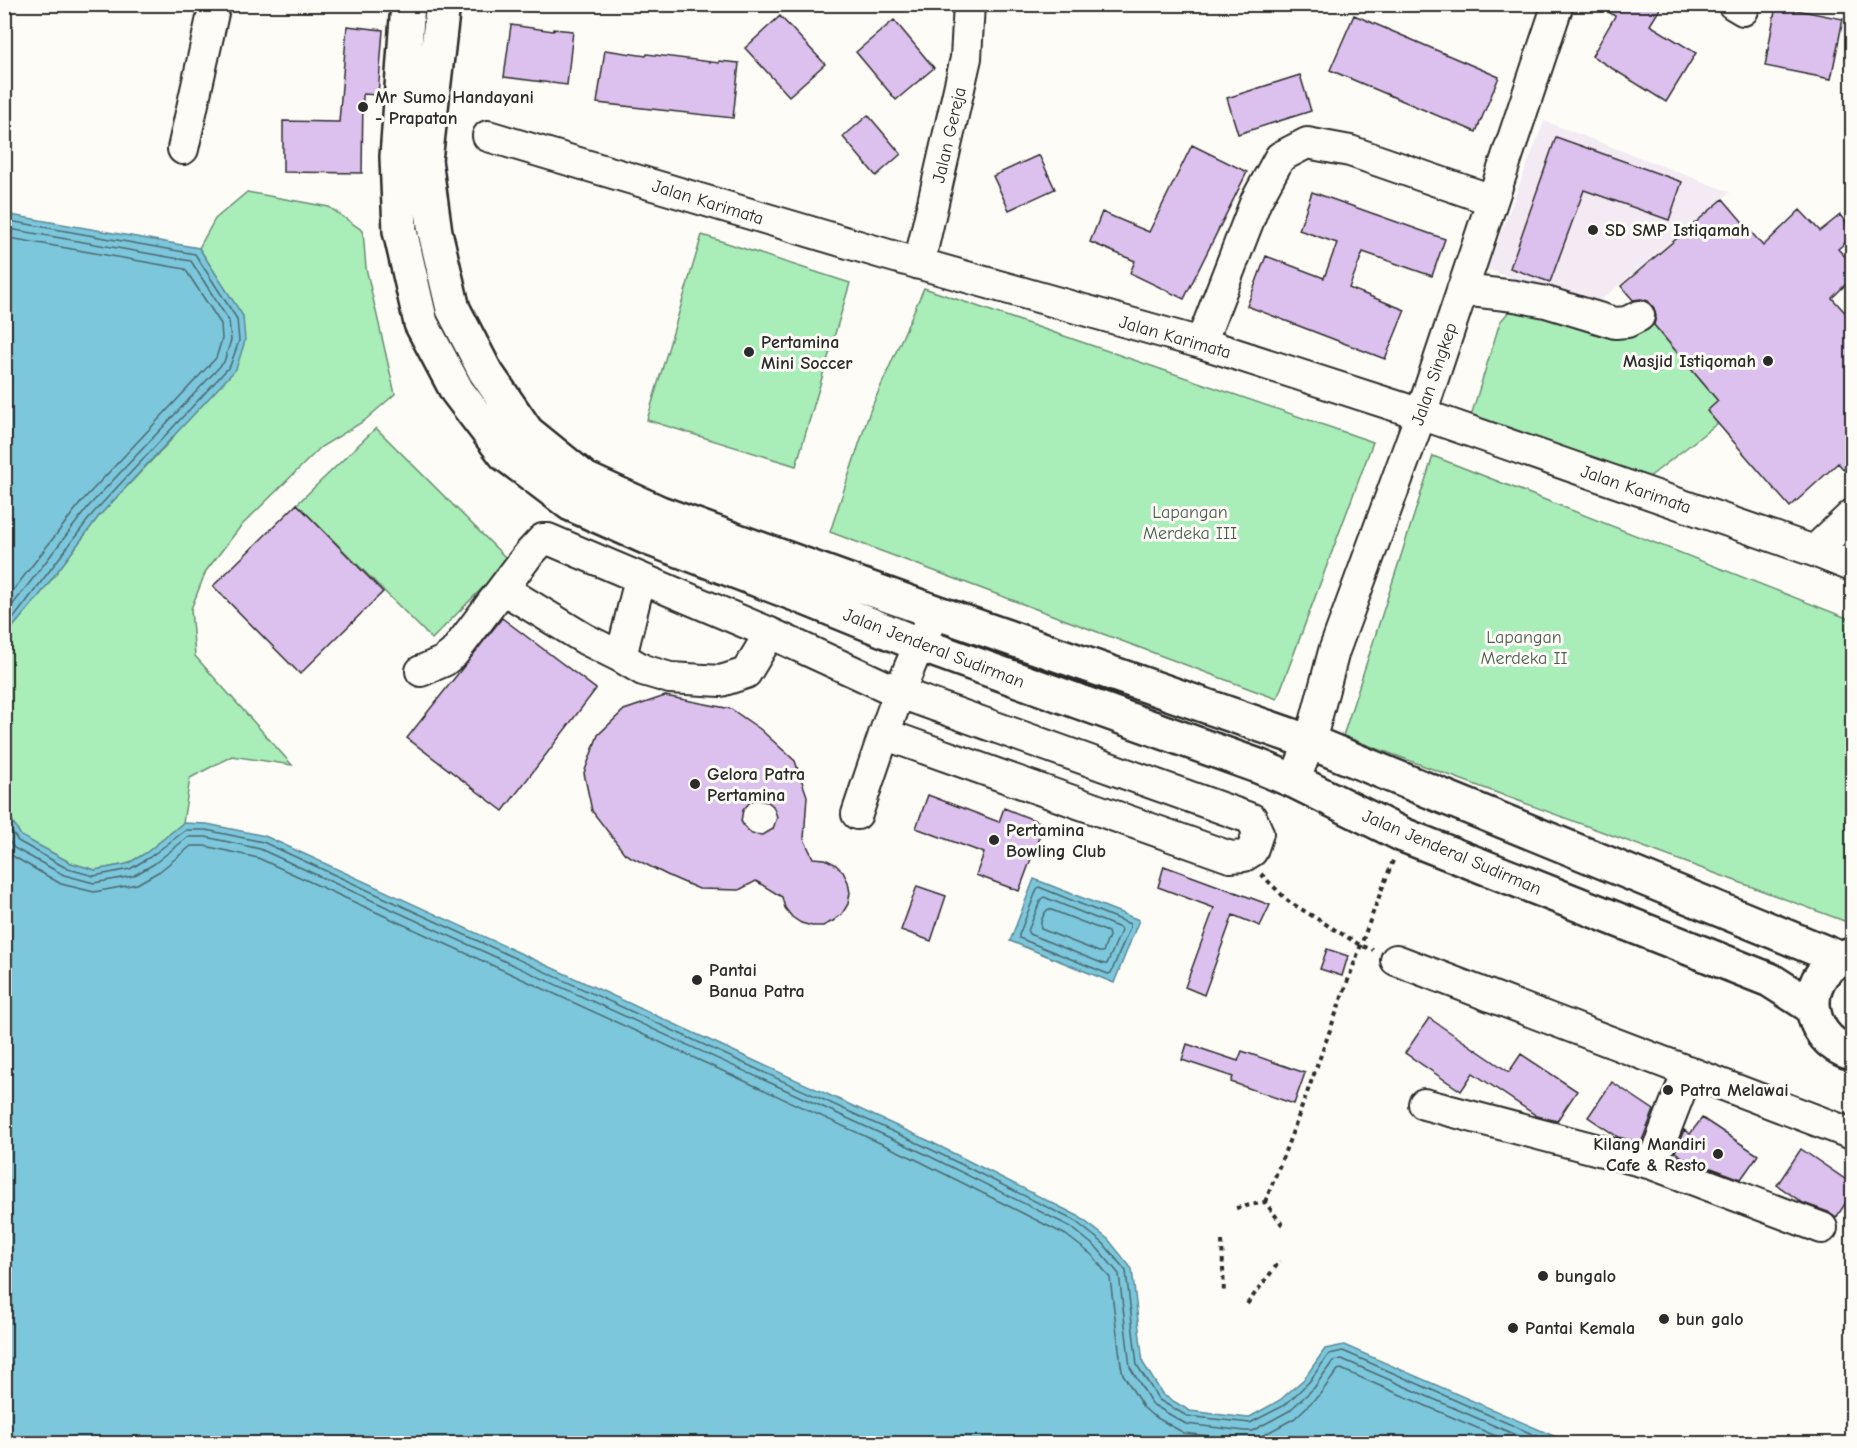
<svg xmlns="http://www.w3.org/2000/svg" width="1857" height="1448" viewBox="0 0 1857 1448" font-family="'Comic Neue',sans-serif">
<style>
.built{fill:#f3eaf4}
.green{fill:#a9edb8;stroke:#6a8c72;stroke-width:1.5}
.water{fill:#7cc7db;stroke:#5c8995;stroke-width:1.5}
.lines{fill:none;stroke-linecap:round;stroke-linejoin:round}
.shore{stroke:#4b6971;stroke-width:1.5}
.building{fill:#dcc0ee;stroke:#2b2b2b;stroke-width:1.5;fill-rule:evenodd}
.minor-casing{stroke:#2b2b2b;stroke-width:34}
.highway-casing{stroke:#2b2b2b;stroke-width:38}
.path{stroke:#2b2b2b;stroke-width:4;stroke-dasharray:4.5 4.5;stroke-linecap:butt}
.minor{stroke:#fdfcf7;stroke-width:30}
.highway{stroke:#fdfcf7;stroke-width:33}
.poi-dot{fill:#2b2b2b;stroke:#fdfcf7;stroke-width:2}
.labels{text-anchor:middle;stroke-width:6;stroke-linejoin:round;paint-order:stroke}
.poi-label{font-size:18px;font-weight:bold;fill:#2b2b2b;stroke:#fdfcf7;text-anchor:start}
.street-label{font-size:18px;fill:#2b2b2b;stroke:#fdfcf7}
.park-label{font-size:18px;fill:#4a5c4e;stroke:#fdfcf7}
</style>
<rect width="100%" height="100%" fill="#fdfcf7"/>
<filter id="ink" filterUnits="userSpaceOnUse"><feTurbulence type="fractalNoise" baseFrequency=".0167" numOctaves="2"/><feDisplacementMap in="SourceGraphic" scale="12" xChannelSelector="R" yChannelSelector="G"/><feConvolveMatrix kernelMatrix="1 2 1 2 8 2 1 2 1" color-interpolation-filters="sRGB"/></filter>
<g filter="url(#ink)">
<!-- built -->
<path class="built" d="M1544,121L1730,192L1594,306L1487,269Z"/>
<!-- green -->
<path class="green" d="M247,192L329,207L363,231L366,268L395,394L364,421L321,447L241,526L206,571L191,609L195,656L292,765L232,756L190,778L183,823L146,853L127,864L95,870L71,863L21,836L5,809L4,645L12,628L39,596L99,516L172,439L242,316L199,248L215,219Z
M702,235L850,283L796,466L647,420Z
M924,288L1373,442L1277,699L830,532L870,411Z
M1522,296L1649,319L1718,401V423L1648,478L1471,416L1500,322Z
M376,428L509,561L432,639L297,504Z
M1433,456L1852,620V905L1847,922L1343,736Z"/>
<!-- water -->
<path class="water" d="M5,214L199,248L243,316L245,341L236,369L99,516L39,596L12,628L5,645Z
M5,808L21,836L71,863L95,870L127,864L146,853L183,823L207,824L265,836L927,1140L1078,1216L1108,1239L1132,1269L1143,1363L1163,1395L1190,1411L1248,1418L1280,1400L1304,1379L1325,1349L1344,1345L1570,1443H5Z
M1034,879L1139,920L1114,983L1010,941Z"/>
<g class="lines">
<!-- shore -->
<path class="shore" d="M4,220L195,254L237,319L239,341L230,366L94,512L4,631
M4,228L191,261L229,321L231,340L224,362L88,507L4,616
M4,237L185,269L221,324L222,339L216,358L82,501L4,602
M4,820L18,841L68,869L94,876L130,869L150,857L186,830H206L263,842L924,1146L1075,1221L1103,1243L1126,1271L1137,1365L1159,1400L1187,1416L1250,1423L1285,1405L1309,1382L1329,1354L1343,1351L1555,1444
M4,834L14,848L64,875L94,883L133,876L154,864L188,837H206L260,849L921,1152L1071,1227L1098,1249L1119,1274L1130,1367L1152,1404L1186,1424L1245,1431H1252L1289,1411L1314,1388L1333,1361L1342,1359L1536,1444
M4,851L61,884L94,892L137,884L160,871L191,846H205L258,858L917,1160L1066,1235L1092,1255L1110,1278L1121,1365L1123,1374L1143,1407L1152,1415L1184,1433L1248,1441L1258,1438L1295,1418L1320,1394L1338,1370L1341,1369L1514,1444
M1039,887L1130,924V927L1111,973L1108,974L1019,938V935L1037,889Z
M1044,897L1120,928L1121,931L1107,964H1104L1029,934L1028,931L1041,899Z
M1049,909L1108,932L1109,936L1103,952H1099L1041,929C1039,924 1044,911 1049,909Z"/>
</g>
<!-- building -->
<path class="building" d="M1596,4H1663L1650,25L1696,53L1666,102L1592,56L1615,16Z
M1776,6L1843,19L1831,79L1765,66Z
M1354,15L1499,77L1476,132L1330,70Z
M780,16L825,64L789,96L745,48Z
M894,20L934,68L896,100L856,52Z
M511,25L553,31V29L573,31L567,85L504,77Z
M347,26L383,30L378,95L363,94L362,173L283,172V121L339,122Z
M605,50L646,56L647,54L719,63V61L739,63L733,118L597,103Z
M1300,75L1311,111L1238,134L1227,98Z
M868,115L901,154L876,176L843,137Z
M1556,137L1682,182L1669,220L1584,190L1550,282L1510,268Z
M1192,145L1247,172L1184,299L1130,273L1135,261L1090,242L1102,212L1149,232Z
M1039,155L1055,189L1009,210L993,176Z
M1312,192L1445,239L1432,276L1363,252L1349,288L1405,310L1385,359L1247,306L1266,256L1324,278L1337,243L1299,230Z
M1723,199L1763,246L1800,210L1820,231L1840,215L1852,230V237L1838,249L1852,264V278L1832,298L1852,320V479L1838,463L1790,507L1707,411L1718,401L1654,325L1656,316L1654,308L1648,301L1641,299L1633,300L1621,286Z
M297,504L383,592L300,674L213,586Z
M502,618L596,689L503,811L407,738Z
M665,696L731,709L760,729L795,761L807,796L804,839L813,858L825,859L835,864L843,872L848,882L850,893L848,904L842,914L833,921L823,926H812L801,923L792,917L785,908L782,897L756,881L739,890L699,889L669,876L625,854L592,811L584,773L598,735L624,710ZM756,800L768,802L773,806L777,817L773,829L763,835L752,834L744,826L741,821L743,810L751,801Z
M928,795L999,822L1004,808L1044,824L1019,891L976,875L984,853L916,828Z
M1164,866L1270,905L1260,926L1233,915L1204,995L1185,987L1214,908L1158,887Z
M917,886L946,896L931,941L901,930Z
M1327,949L1348,956L1342,976L1320,969Z
M1429,1018L1509,1072L1521,1054L1577,1091L1557,1121L1537,1116L1473,1073L1461,1091L1405,1053Z
M1187,1044L1238,1061L1242,1051L1305,1073L1294,1104L1231,1082L1233,1077L1182,1060Z
M1612,1082L1654,1110L1641,1143L1618,1137L1588,1117Z
M1702,1118L1758,1155L1741,1179L1684,1158L1675,1152L1684,1130L1690,1134Z
M1801,1149L1852,1184V1193L1836,1218L1828,1212L1803,1203L1777,1185Z"/>
<g class="lines">
<!-- minor casing -->
<g class="minor-casing">
<path id="minor" d="M1733,4L1743,10
M488,136L885,254L1201,343L1421,414L1814,551L1852,566
M183,149L215,4
M919,264L966,58L969,4
M1462,290L1515,296L1546,302L1615,323L1627,322L1639,316
M1201,343L1256,201L1280,157L1307,143L1350,151L1492,200
M1814,551L1852,515
M640,579L621,657L643,670L670,678L721,681L746,673L770,633
M503,589L585,639L621,657
M421,671L444,661L454,653L528,555L543,539H548L770,633L900,693L1252,819L1258,833L1252,851L1244,856L1230,857L884,734
M1294,781L1310,742L1334,651L1421,414L1558,4
M857,814C880,746 902,676 935,612
M1396,960L1852,1134
M1688,1071L1652,1164L1822,1228
M1424,1104L1652,1164"/>
</g>
<!-- highway casing -->
<g class="highway-casing">
<path id="highway" d="M408,4L397,157L400,231L421,323L457,391L505,454L571,504L648,538L795,594L918,644L1258,766L1294,781L1403,835L1770,980L1812,1007
M443,4L425,160L435,232L453,309L485,371L527,432L585,479L660,513L935,612L1310,742L1841,959
M1852,955C1799,968 1801,1038 1852,1053"/>
</g>
<!-- path -->
<path class="path" d="M1261,874L1288,901L1360,945L1373,950
M1265,1202C1311,1089 1349,972 1394,858
M1236,1208L1265,1202L1284,1227
M1222,1241L1224,1295
M1247,1304L1280,1261"/>
<!-- minor -->
<use href="#minor" class="minor"/>
<!-- highway -->
<use href="#highway" class="highway"/>
</g>
</g>
<!-- markers -->
<g class="poi-dot">
<circle cx="363" cy="107" r="6"/>
<circle cx="1593" cy="230" r="6"/>
<circle cx="749" cy="352" r="6"/>
<circle cx="1768" cy="361" r="6"/>
<circle cx="695" cy="784" r="6"/>
<circle cx="994" cy="840" r="6"/>
<circle cx="697" cy="980" r="6"/>
<circle cx="1668" cy="1090" r="6"/>
<circle cx="1718" cy="1154" r="6"/>
<circle cx="1543" cy="1276" r="6"/>
<circle cx="1664" cy="1319" r="6"/>
<circle cx="1513" cy="1328" r="6"/>
</g>
<g class="labels">
<!-- poi labels -->
<g class="poi-label">
<text x="375" y="103">Mr Sumo Handayani<tspan x="375" dy="21">- Prapatan</tspan></text>
<text x="1605" y="236">SD SMP Istiqamah</text>
<text x="761" y="348">Pertamina<tspan x="761" dy="21">Mini Soccer</tspan></text>
<text x="1756" y="367" text-anchor="end">Masjid Istiqomah</text>
<text x="707" y="780">Gelora Patra<tspan x="707" dy="21">Pertamina</tspan></text>
<text x="1006" y="836">Pertamina<tspan x="1006" dy="21">Bowling Club</tspan></text>
<text x="709" y="976">Pantai<tspan x="709" dy="21">Banua Patra</tspan></text>
<text x="1680" y="1096">Patra Melawai</text>
<text x="1706" y="1150" text-anchor="end">Kilang Mandiri<tspan x="1706" dy="21">Cafe &amp; Resto</tspan></text>
<text x="1555" y="1282">bungalo</text>
<text x="1676" y="1325">bun galo</text>
<text x="1525" y="1334">Pantai Kemala</text>
</g>
<!-- street labels -->
<g class="street-label">
<text transform="translate(949 135) rotate(-77)" y="6">Jalan Gereja</text>
<text transform="translate(708 202) rotate(17)" y="6">Jalan Karimata</text>
<text transform="translate(1175 337) rotate(16)" y="6">Jalan Karimata</text>
<text transform="translate(1434 374) rotate(-71)" y="6">Jalan Singkep</text>
<text transform="translate(1636 489) rotate(19)" y="6">Jalan Karimata</text>
<text transform="translate(934 648) rotate(21)" y="6">Jalan Jenderal Sudirman</text>
<text transform="translate(1452 852) rotate(23)" y="6">Jalan Jenderal Sudirman</text>
</g>
<!-- park labels -->
<g class="park-label">
<text x="1190" y="518">Lapangan<tspan x="1190" dy="21">Merdeka III</tspan></text>
<text x="1524" y="643">Lapangan<tspan x="1524" dy="21">Merdeka II</tspan></text>
</g>
</g>
<!-- margin -->
<rect width="1857" height="1448" fill="none" stroke="#fdfcf7" stroke-width="24"/>
<rect x="12" y="12" width="1833" height="1424" fill="none" stroke="#2b2b2b" stroke-width="2" filter="url(#ink)"/>
</svg>
